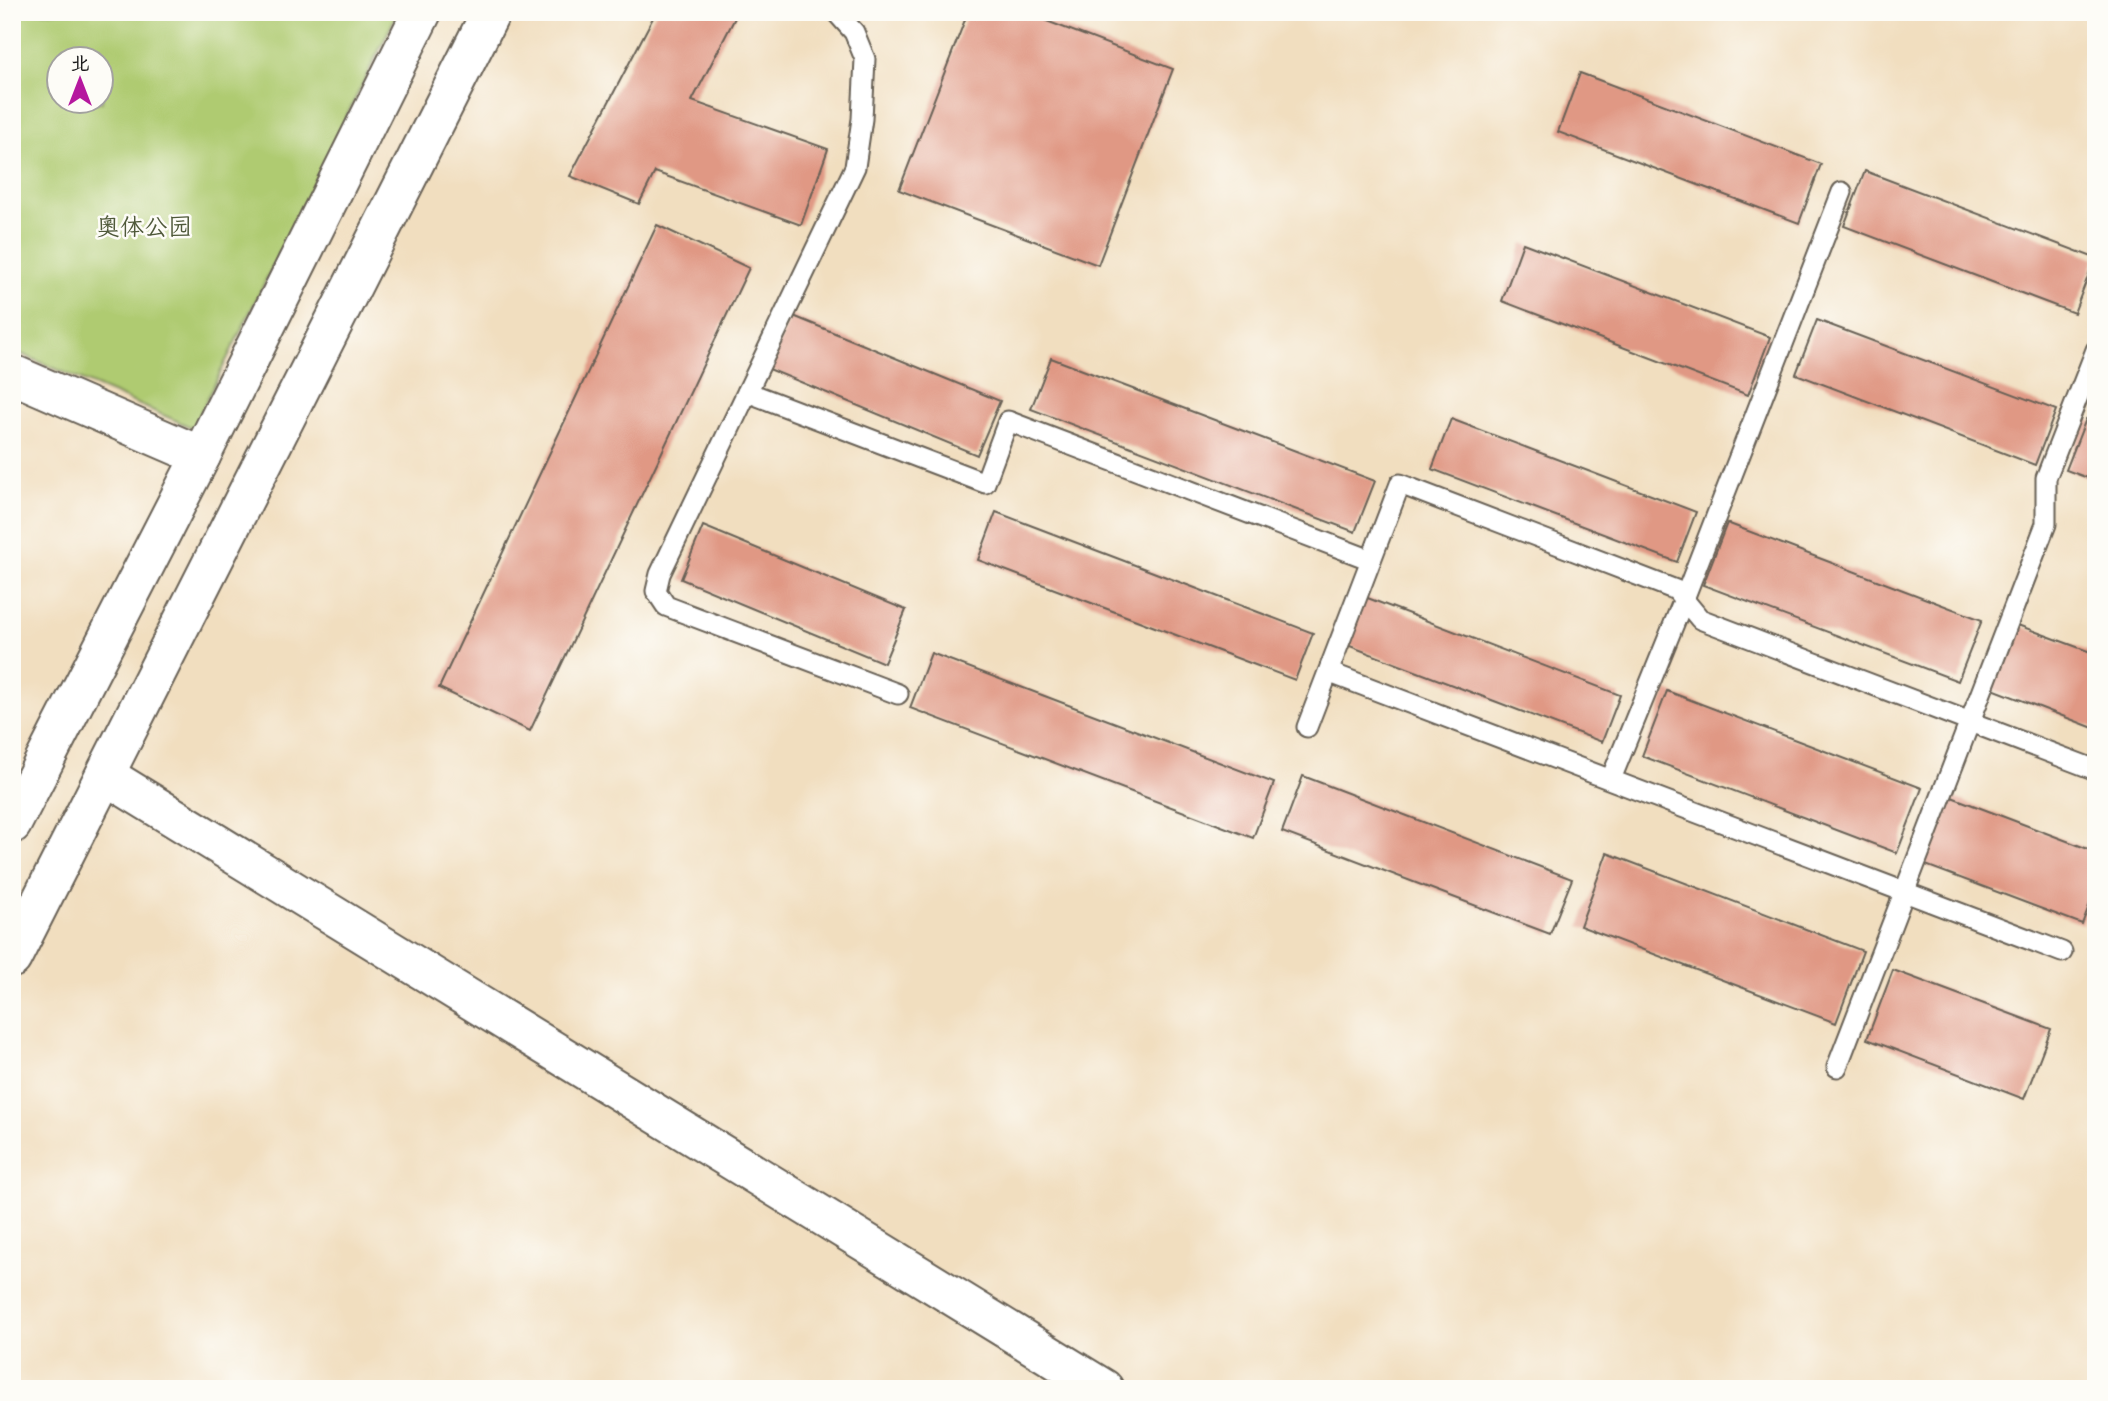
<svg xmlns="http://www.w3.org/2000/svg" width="2108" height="1401" viewBox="0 0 2108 1401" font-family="'Indie Flower','LXGW WenKai TC',sans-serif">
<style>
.green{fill:#afcb71;stroke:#667446;stroke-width:2;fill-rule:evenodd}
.building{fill:#e09884}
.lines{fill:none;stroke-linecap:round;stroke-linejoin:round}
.service-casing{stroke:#676055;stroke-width:23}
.minor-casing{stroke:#676055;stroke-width:42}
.tertiary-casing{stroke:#676055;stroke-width:42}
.primary-casing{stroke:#676055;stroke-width:42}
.service{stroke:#fff;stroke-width:19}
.minor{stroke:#fff;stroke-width:38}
.tertiary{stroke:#fff;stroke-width:38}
.primary{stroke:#fff;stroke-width:38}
.labels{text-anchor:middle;stroke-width:5;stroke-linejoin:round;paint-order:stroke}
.park-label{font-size:24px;fill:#4f593a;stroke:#fdfcf7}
</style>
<rect width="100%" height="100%" fill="#fdfcf7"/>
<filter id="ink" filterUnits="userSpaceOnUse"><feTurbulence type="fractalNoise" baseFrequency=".0143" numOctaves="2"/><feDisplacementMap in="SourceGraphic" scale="14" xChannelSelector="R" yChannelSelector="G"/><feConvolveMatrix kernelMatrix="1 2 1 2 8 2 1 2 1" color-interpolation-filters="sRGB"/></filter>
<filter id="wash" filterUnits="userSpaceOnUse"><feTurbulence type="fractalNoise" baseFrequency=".00686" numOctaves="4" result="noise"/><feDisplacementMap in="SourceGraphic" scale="28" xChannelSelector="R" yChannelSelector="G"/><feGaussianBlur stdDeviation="1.57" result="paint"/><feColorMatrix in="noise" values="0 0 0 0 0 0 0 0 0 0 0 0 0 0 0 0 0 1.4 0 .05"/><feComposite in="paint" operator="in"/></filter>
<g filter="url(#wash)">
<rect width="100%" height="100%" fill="#f1debf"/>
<!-- green -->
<path class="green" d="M12,12H398L193,428L12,350ZM60,60H102V102H60Z"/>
<g id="blocks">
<!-- building -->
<path class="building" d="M656,12H738L692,101L828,149L801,225L655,172L639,204L570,176Z
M968,12H1023L1173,69L1098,265L899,190Z
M1580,73L1821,164L1799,223L1558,132Z
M1865,171L2095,258L2074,313L1844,226Z
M657,225L749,268L530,731L439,688Z
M1523,243L1770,337L1748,395L1502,301Z
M791,315L1000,401L977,455L769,369Z
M1817,320L2056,410L2035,465L1796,374Z
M1051,358L1375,481L1355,532L1031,409Z
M1451,419L1696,512L1677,562L1432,469Z
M2086,419L2096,423V481L2066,470Z
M996,512L1313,633L1295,680L978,560Z
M1727,523L1982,620L1958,681L1703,585Z
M703,526L906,610L884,663L681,579Z
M1365,597L1620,695L1602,742L1347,645Z
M2015,624L2096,654V729L1990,688Z
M931,653L1274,783L1253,838L910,708Z
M1667,691L1922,788L1897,853L1642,756Z
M1303,776L1572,879L1550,934L1282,832Z
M1949,796L2096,852V888L2082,924L1923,864Z
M1607,853L1863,951L1836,1023L1580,926Z
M1893,970L2051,1029L2024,1099L1867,1039Z"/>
</g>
</g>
<g filter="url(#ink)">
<use href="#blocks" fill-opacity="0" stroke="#676055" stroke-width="2"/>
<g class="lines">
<!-- service casing -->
<g class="service-casing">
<path id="service" d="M836,12L854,32L865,59L862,119L855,167L660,574L656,591L666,606L898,694
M747,392L985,483L1008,421L1371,560L1307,727
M1371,560L1400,484L1676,590L1700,619L2096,770
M1328,672L2062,952
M1611,779L1684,599L1842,192
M1837,1067L2046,524V478L2096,350"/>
</g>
<!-- minor casing -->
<g class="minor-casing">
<path id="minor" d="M105,775L1104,1389"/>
</g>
<!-- tertiary casing -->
<g class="tertiary-casing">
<path id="tertiary" d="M12,374L201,456"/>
</g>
<!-- primary casing -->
<g class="primary-casing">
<path id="primary" d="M12,824L201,456L422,12
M12,958L491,12"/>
</g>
<!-- service -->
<use href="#service" class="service"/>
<!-- minor -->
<use href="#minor" class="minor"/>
<!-- tertiary -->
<use href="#tertiary" class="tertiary"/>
<!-- primary -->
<use href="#primary" class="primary"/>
</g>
</g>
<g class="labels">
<!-- park labels -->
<g class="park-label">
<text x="144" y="235">奥体公园</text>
</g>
</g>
<!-- margin -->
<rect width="2108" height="1401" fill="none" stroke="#fdfcf7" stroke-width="42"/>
<!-- north arrow -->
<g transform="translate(80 80)"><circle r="33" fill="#fdfcf7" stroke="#a3a29f" stroke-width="2"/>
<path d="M0-5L12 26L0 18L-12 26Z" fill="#b5179e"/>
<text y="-10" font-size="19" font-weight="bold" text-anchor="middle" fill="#1c1c1c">北</text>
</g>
</svg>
